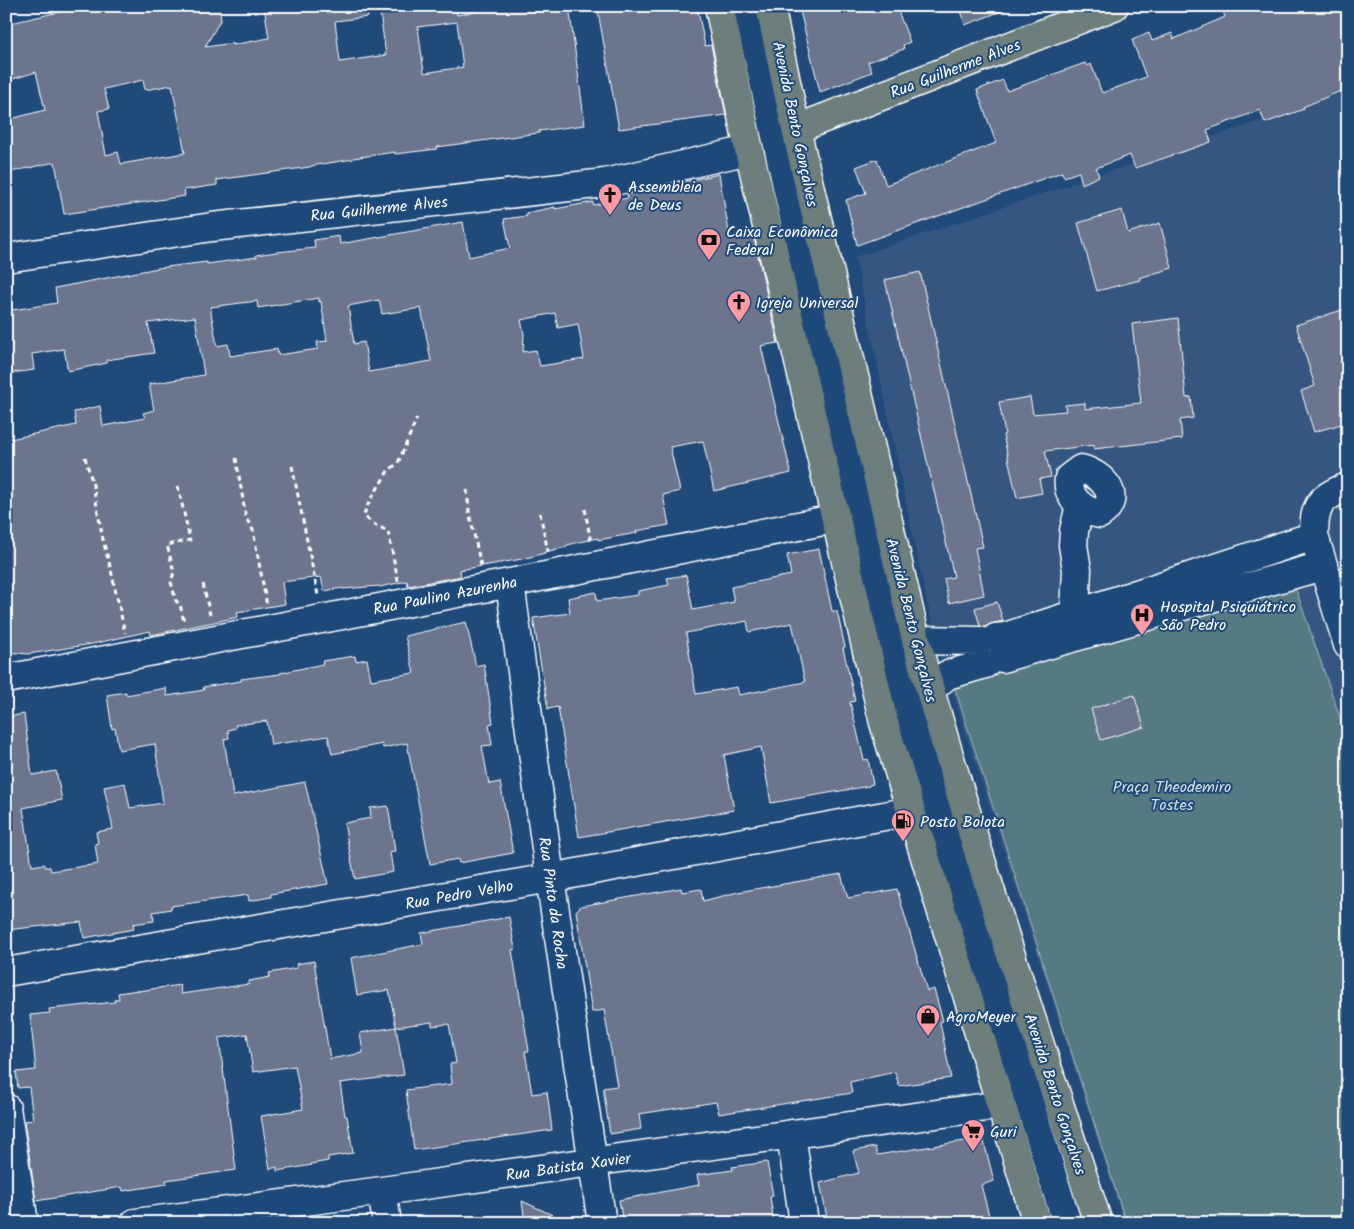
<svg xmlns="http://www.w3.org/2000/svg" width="1354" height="1229" viewBox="0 0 1354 1229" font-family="Kalam,sans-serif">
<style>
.built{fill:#365780}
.green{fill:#547a81;stroke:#aabcc0}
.building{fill:#6c748d;stroke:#fff;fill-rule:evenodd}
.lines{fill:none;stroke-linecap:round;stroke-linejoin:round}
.minor-casing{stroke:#fff;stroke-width:31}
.major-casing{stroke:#fff;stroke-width:31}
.path{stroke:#fff;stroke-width:3;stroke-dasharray:5 4;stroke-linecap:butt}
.minor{stroke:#1f4a7a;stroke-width:28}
.major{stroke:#6d7e7c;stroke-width:28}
.labels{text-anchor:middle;stroke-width:4;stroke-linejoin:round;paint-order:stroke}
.street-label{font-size:16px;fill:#fff;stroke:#1f4a7a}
.poi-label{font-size:16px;fill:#fff;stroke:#1f4a7a;text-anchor:start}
.park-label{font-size:16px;fill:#d4dee0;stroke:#1f4a7a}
</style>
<rect width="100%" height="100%" fill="#1f4a7a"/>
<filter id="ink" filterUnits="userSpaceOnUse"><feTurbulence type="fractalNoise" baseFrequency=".02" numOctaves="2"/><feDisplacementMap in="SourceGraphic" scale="10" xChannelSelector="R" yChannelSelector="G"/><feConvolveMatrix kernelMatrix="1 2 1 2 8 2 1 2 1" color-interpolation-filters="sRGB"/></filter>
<g filter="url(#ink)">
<!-- built -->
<path class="built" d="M1348,91V1223H1124L947,675L926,598L855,257Z"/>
<!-- green -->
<path class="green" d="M1292,578L1348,741V1223H1126L951,676Z"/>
<!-- building -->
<path class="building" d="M93,6H219L221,19L205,47L233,43V45L269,38L264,6H367L368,17L335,21L340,62L386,55L379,6H456L457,15L490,9V6H569L585,125L539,131V133L437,147V149L395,154V152L353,158V159L311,166L310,167L217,180V185L184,190L185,196L64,214L55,162L6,173V127L13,126L11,119L45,110L36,72L6,81V24L68,10L69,12ZM457,22L463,67L424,73L418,27ZM143,80L145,90L172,85L185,153L121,164L118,152L106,155L98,111L109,109L104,89Z
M597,6H629V13L664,6H697L705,46L711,45L726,115L619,129Z
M813,6H896L910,42L903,45L904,49L868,62L872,72L820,92L800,11Z
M960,6H1010V8L965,25Z
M1221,6H1342L1348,21V88L1303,107L1304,109L1265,123L1260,110L1207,130L1211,142L1135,168L1130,155L1096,168L1099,176L1082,184L1079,172L1064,177L1062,172L857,245L846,200L866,193L856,167L877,159L886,185L996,143L977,90L1003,80L1007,91L1085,63L1087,66L1091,64L1102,93L1146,77L1132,40L1149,33L1152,41L1172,33L1174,39L1225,17Z
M719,174L730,238L753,234L778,343L761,346L791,473L714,491L703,441L670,447L680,491L663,495L669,525L636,531L637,533L598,540V538L567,545V547L544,552L545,553L522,559L460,570L461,576L408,586L407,581L380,587L379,586L343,589V588L324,591L321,577L282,582L285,604L237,612L238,617L151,635L150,631L92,644L28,654L7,652L9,621H6V440L76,425L74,412L100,406L103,426L145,418L143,413L154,410L149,384L204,375L195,317L148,323L154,353L106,360L107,363L68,371L64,349L32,354L34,370L6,374V311L57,303L55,288L158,268L207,262V264L257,257L256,255L277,252L315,248L314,240L339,236L340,244L463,222L469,257L510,248L504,219L527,216L526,213L555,207V209L593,202V205L628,198L627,194ZM319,298V302L321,301L327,341L317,342L318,349L278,355L277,349L230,356L228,344L217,346L210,307L257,301L258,308ZM379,300L382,314L421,308L431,361L369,372L364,342L354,344L348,306ZM555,313L558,328L578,324L584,359L540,366L536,350L523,352L524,334L521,320Z
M1122,210L1128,233L1160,223L1172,268L1139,278L1140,280L1097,291L1078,223Z
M920,272L983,547L975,548L984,595L949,603L944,579L954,577L885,280Z
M1348,308V422L1314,432L1301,391L1315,386L1296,325Z
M1178,318L1186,398L1191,397L1193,418L1180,420L1182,439L1094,449V445L1045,451L1051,477L1039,479L1042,493L1017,498L1003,435L1005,434L999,402L1030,397L1033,414L1066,411L1065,405L1085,403V409L1141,403L1132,324Z
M819,549L832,611H837L845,647L843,648L855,701L850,702L864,760L868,759L873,784L869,785V786L771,803L761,747L724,755L734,810L579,837L558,707L548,709L533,618L570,613L568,598L596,592L597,601L638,595V591L669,585L667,578L686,575L693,610L734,602L731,587L791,575L787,555ZM747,621L749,632L792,623L805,682L739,695L737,687L696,694L686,633Z
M997,602L1003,621L994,623L985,627L980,626L975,608Z
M466,622L476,666L484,664L493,723L489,724L492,745L482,746L489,784L500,782L513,853L459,863L458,859L430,864L407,743L383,748L382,744L332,754L328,736L271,745L267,721L235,725L236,728L228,730L229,738L224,739L233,796L305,782L328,884L271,894V897L249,901L248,895L171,906V909L153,912L154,921L133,924L134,929L84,938L81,922L6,930V717L24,714L32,775L56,771L62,800L23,808L32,866L44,864L45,867H50L51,871L98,864L95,844L98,843L96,832L113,829L104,787L125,783L130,808L163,803L155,744L119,750L115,728L112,729L107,695L126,692V695L166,688L167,696L204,690L203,687L241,681V679L280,674V673L323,664L322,661L355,656L356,661L367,659L371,680L414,673L405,636Z
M1134,695L1144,727L1101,740L1091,709Z
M388,806L395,851L390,852L393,872L355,879L344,823L371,818L370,808Z
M841,874L848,898L897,889L927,991L934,989L943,1021L940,1022L951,1078L899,1086L895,1072L850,1082L852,1093L719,1114L716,1102L639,1114L641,1129L610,1134L603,1088L617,1086L604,1010L592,1012L576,911L581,906L681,888L682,892L701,889L703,901L738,892Z
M509,917L515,949L512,950L529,1051H525L532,1094L547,1092L552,1130L414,1150L406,1090L452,1084L450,1064L456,1063L449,1024L432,1026V1022L396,1027L389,990L357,995L351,958L423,944L421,933Z
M314,961L330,1059L363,1053L360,1033L396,1027L404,1075L340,1083L345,1116H347L353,1153L328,1157V1161L311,1164L312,1165L277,1171V1167L270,1169L261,1116L303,1109L295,1066L253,1072L247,1034L219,1038L236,1170L166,1180L167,1184L123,1191L122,1187L36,1201L24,1121L33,1120L29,1087L18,1088L16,1072L36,1070L30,1015L50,1013L49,1009L115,1002L114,1000L119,999L118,993L138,990V991L180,985L181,994L249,984V981L270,977L269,973L297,968L296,964Z
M983,1138L994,1181L981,1185L991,1223H828L820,1183L859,1173L853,1151L875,1147L877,1155Z
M767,1162L773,1196L770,1197L774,1223H744L743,1219L712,1223H623L619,1200L699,1185L697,1175L733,1170L732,1167Z
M522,1201L570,1223H525Z"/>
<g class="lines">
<!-- minor casing -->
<g class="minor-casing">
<path id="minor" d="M747,6L860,514L884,613
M6,258L212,227L605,183L749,150
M1081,469C1102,474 1124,497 1100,514C1082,511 1066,497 1069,478Z
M1348,487C1319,497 1314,506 1314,536L1348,645
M510,583L550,878L602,1223
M893,583L909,717
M862,591L909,717L1067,1223
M1074,629L1077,570L1073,545L1074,531L1080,505
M996,638L1005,637L1314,536
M916,640L979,641
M1002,658L1322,566
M6,679L510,583L884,509L887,533
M930,690L947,675L985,664
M6,972L550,878L911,811
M6,1108L24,1223
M791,1134L804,1223
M382,1191L387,1223
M135,1223L382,1191L1001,1105"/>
</g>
<!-- major casing -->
<g class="major-casing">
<path id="major" d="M719,6L749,150L884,723L1037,1223
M770,6L796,129L916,640C970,836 1035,1029 1098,1223
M796,129L1114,6"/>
</g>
<!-- path -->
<path class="path" d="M85,457L93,485L103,540L111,570L125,633
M236,458L246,518L253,530L267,606
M292,466L318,595
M178,486L190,540L167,545L174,572L171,582L176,601L180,604L184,622
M467,490L469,511L481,566
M585,509L591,543
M540,513L548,552
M398,581L388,531L375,525L364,516L366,508L388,471L398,463L417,418
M203,584L210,615"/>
<!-- minor -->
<use href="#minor" class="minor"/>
<!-- major -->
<use href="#major" class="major"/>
</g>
</g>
<!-- icons -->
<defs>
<g id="church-pin" transform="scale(1.25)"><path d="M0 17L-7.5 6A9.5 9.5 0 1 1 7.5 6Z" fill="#ff9aa2" stroke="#1f4a7a"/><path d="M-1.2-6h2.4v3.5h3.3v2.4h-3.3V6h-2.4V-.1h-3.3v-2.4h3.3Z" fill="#111"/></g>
<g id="bank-pin" transform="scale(1.25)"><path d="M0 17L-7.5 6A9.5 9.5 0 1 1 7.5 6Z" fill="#ff9aa2" stroke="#1f4a7a"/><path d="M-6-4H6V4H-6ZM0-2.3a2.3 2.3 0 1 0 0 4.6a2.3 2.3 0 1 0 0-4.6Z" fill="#111"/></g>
<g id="hospital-pin" transform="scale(1.25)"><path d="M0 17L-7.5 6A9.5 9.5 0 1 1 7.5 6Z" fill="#ff9aa2" stroke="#1f4a7a"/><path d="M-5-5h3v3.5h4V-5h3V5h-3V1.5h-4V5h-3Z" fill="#111"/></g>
<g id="fuel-pin" transform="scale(1.25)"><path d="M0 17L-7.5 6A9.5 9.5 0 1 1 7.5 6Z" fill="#ff9aa2" stroke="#1f4a7a"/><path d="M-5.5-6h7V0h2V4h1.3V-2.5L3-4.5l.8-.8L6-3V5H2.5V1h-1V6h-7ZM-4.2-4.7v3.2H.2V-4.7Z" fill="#111"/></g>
<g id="shop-pin" transform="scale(1.25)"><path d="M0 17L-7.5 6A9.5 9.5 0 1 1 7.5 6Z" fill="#ff9aa2" stroke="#1f4a7a"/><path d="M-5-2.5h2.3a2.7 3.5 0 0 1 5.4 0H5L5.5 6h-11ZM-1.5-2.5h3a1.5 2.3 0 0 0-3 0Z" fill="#111"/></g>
<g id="supermarket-pin" transform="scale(1.25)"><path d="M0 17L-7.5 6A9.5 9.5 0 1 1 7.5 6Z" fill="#ff9aa2" stroke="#1f4a7a"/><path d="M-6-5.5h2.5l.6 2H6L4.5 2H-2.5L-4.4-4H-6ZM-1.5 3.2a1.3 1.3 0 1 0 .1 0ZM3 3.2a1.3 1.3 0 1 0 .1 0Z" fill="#111"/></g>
</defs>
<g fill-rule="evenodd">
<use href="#church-pin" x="610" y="195"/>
<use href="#bank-pin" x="709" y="240"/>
<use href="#church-pin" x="739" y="302"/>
<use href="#hospital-pin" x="1142" y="615"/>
<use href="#fuel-pin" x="903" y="821"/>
<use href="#shop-pin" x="928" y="1016"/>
<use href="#supermarket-pin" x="973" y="1131"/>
</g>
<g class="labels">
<!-- street labels -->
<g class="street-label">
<text transform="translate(955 68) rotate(-21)" y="6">Rua Guilherme Alves</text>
<text transform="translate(796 124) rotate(78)" y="6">Avenida Bento Gonçalves</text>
<text transform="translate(379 208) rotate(-6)" y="6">Rua Guilherme Alves</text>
<text transform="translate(445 595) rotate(-11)" y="6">Rua Paulino Azurenha</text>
<text transform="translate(912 620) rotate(76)" y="6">Avenida Bento Gonçalves</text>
<text transform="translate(459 894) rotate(-10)" y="6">Rua Pedro Velho</text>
<text transform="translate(554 903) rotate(82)" y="6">Rua Pinto da Rocha</text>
<text transform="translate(1056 1094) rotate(72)" y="6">Avenida Bento Gonçalves</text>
<text transform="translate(568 1166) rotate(-8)" y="6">Rua Batista Xavier</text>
</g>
<!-- poi labels -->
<g class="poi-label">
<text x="628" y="192">Assembleia<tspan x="628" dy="18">de Deus</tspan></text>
<text x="726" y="237">Caixa Econômica<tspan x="726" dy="18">Federal</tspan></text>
<text x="756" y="308">Igreja Universal</text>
<text x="1160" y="612">Hospital Psiquiátrico<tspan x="1160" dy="18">São Pedro</tspan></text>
<text x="920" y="827">Posto Bolota</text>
<text x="946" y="1022">AgroMeyer</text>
<text x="990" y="1137">Guri</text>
</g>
<!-- park labels -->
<g class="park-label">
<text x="1172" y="792">Praça Theodemiro<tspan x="1172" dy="18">Tostes</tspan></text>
</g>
</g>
<!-- margin -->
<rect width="1354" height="1229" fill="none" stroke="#1f4a7a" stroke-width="25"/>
<rect x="12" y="12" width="1329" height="1204" fill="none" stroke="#fff" stroke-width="2" filter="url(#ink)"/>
</svg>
